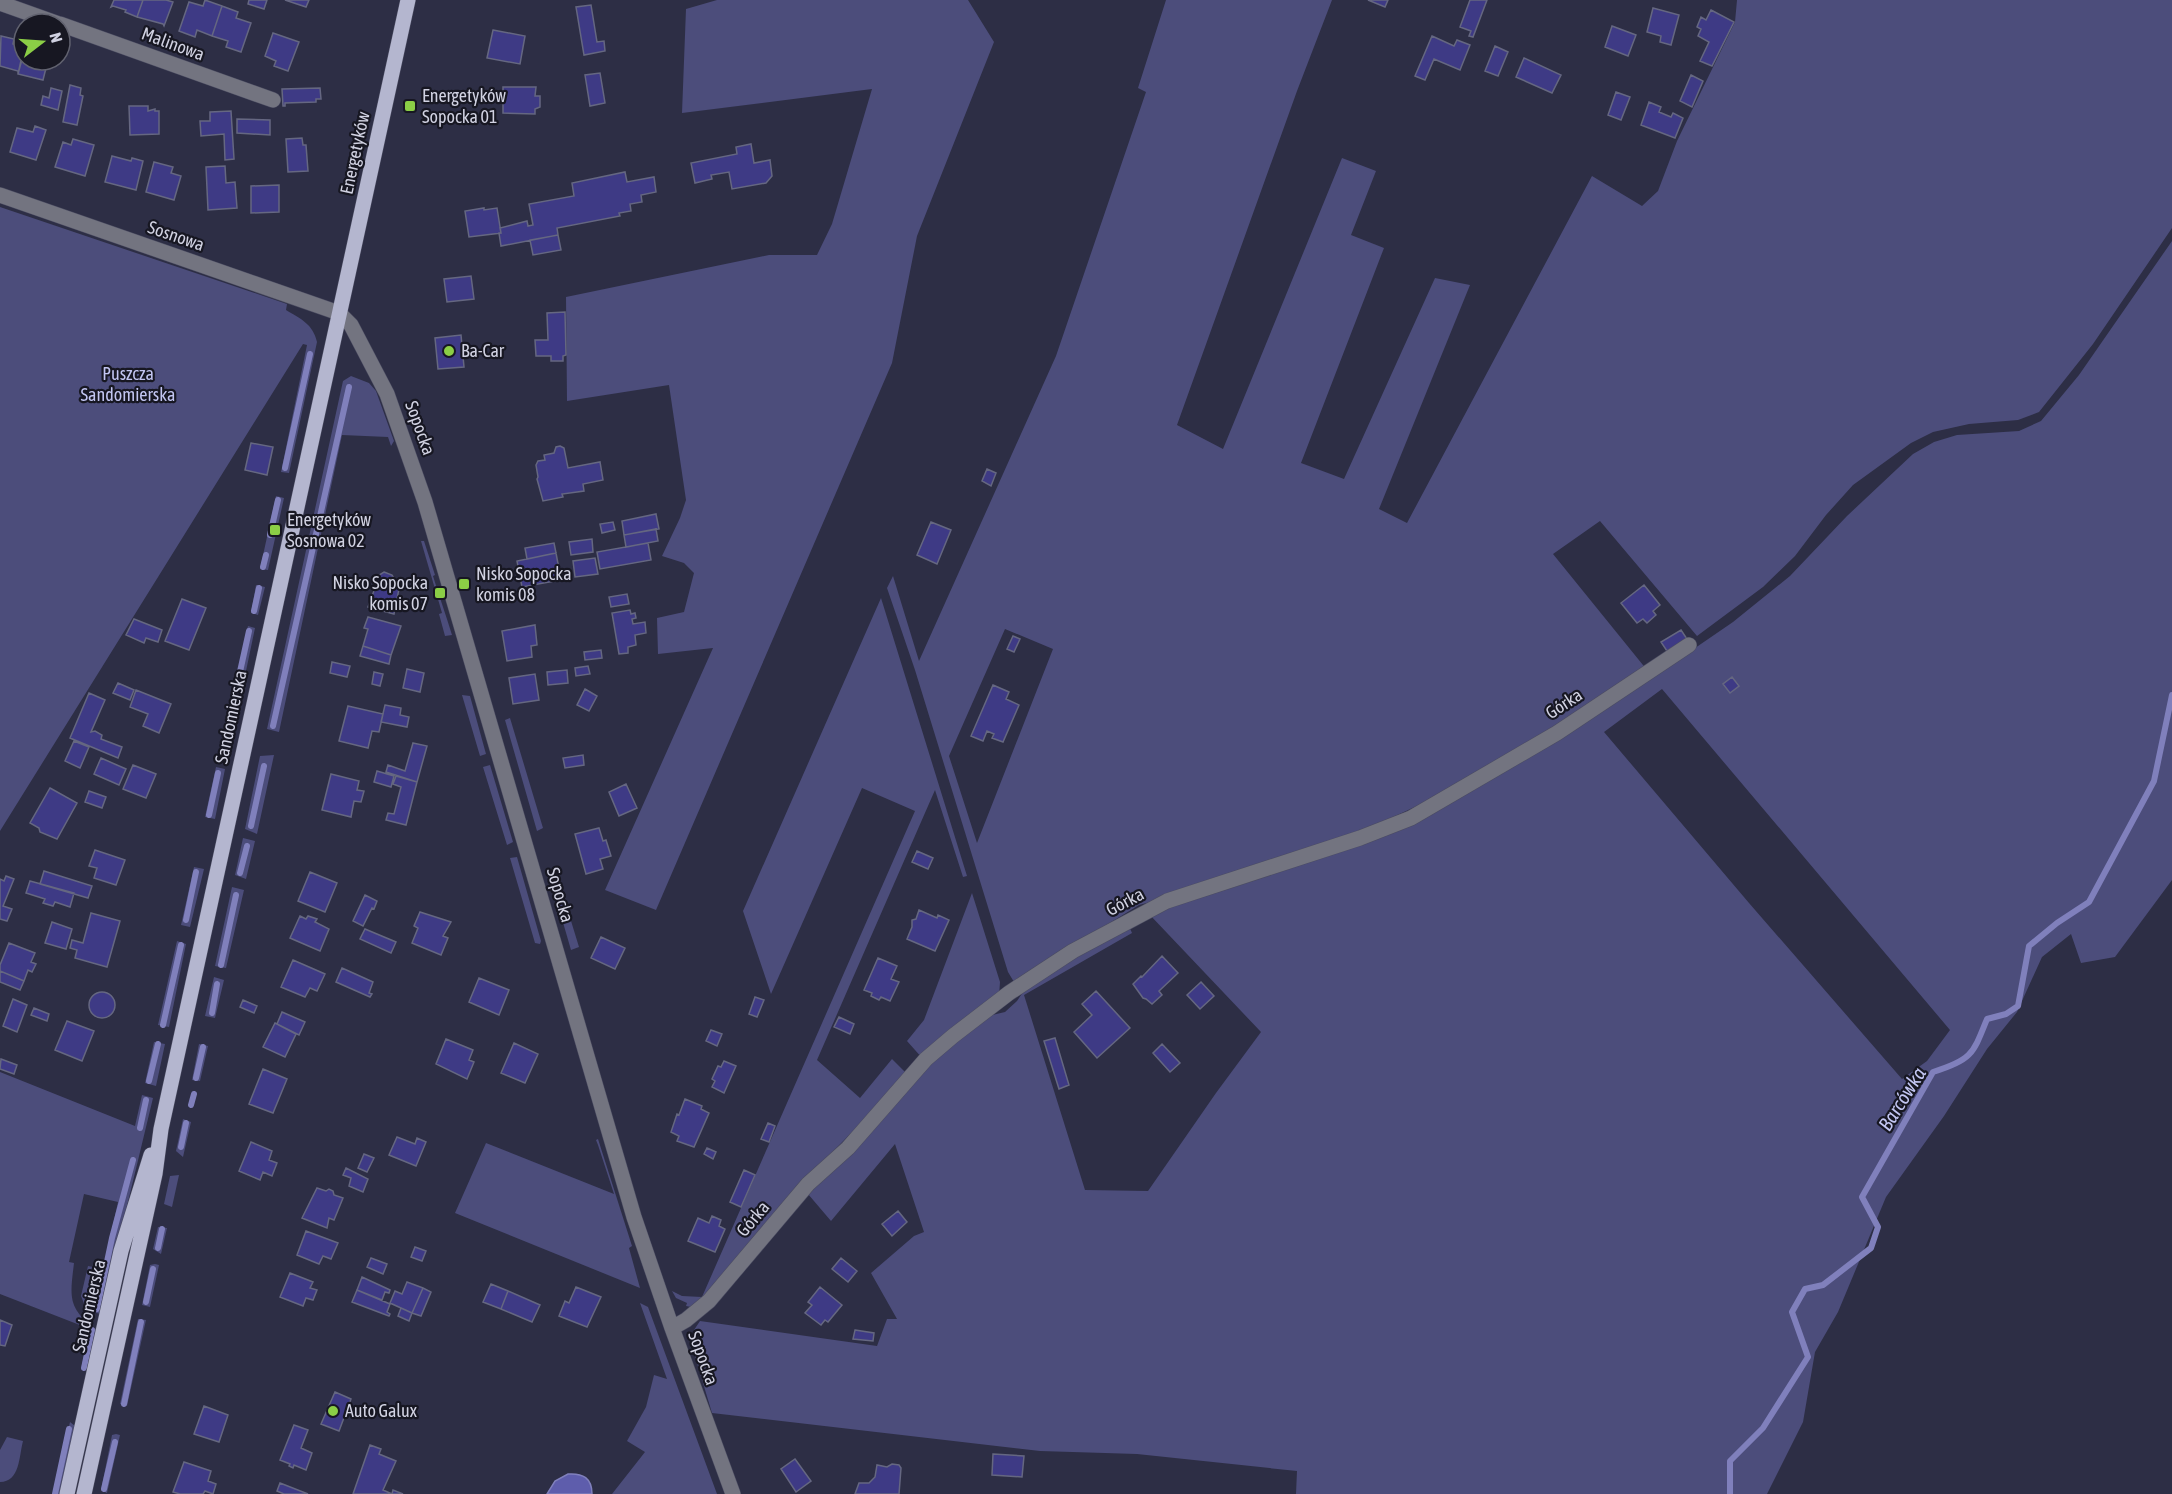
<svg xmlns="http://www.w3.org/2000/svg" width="2172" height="1494" viewBox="0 0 2172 1494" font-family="'Asap Condensed',sans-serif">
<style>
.green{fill:#4c4d7b;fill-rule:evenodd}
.water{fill:#5e5dac;stroke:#8080bc;stroke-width:1.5}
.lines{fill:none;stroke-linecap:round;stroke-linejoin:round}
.stream{stroke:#8080bc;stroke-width:6}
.building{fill:#3e3a85;stroke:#656781;stroke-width:1.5}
.minor-casing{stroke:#4b4c61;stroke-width:16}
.major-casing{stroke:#4b4c61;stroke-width:16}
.minor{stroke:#737480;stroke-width:15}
.major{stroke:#b4b6cf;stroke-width:15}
.poi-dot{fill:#8bce46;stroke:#171722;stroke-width:2}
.labels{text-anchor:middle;stroke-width:4.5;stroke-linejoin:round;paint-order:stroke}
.street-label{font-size:18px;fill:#d1d2e2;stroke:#171722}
.poi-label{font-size:18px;fill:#d1d2e2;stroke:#171722;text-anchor:start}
.park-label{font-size:18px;fill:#c2c5f1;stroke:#171722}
.water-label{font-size:20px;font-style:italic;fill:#c3c6f2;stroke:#171722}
</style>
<rect width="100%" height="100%" fill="#2d2e45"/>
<!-- green -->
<path class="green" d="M717,0H968L994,42L917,236L892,363L656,910L605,890L713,648L658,654L657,618L684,612L694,573L684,563L662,556L680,518L686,500L669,385L567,401L566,297L769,255H817L832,224L872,89L682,113L686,9Z
M1166,0H1332L1297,91L1177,425L1223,449L1342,158L1376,171L1351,235L1384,248L1301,463L1344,479L1435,278L1470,285L1379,509L1407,523L1592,176L1642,206L1658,191L1677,141L1735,22L1737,0H2172V228L2093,344L2039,412L2018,420L1969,424L1933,432L1911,443L1853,485L1826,515L1795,556L1763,587L1697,636L1600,521L1553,554L1647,670L1592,705L1434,798L1348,838L1333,853L1510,767L1612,705L1733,622L1790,576L1847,516L1913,454L1934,442L1957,435L2019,431L2041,421L2079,375L2172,241V880L2115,957L2081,963L2071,934L2042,957L2017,1012L1987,1049L1944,1116L1886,1197L1838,1312L1815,1352L1803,1422L1767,1494H1296L1297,1471L1137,1454L1040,1451L712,1413L691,1343L694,1330L700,1321L877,1346L887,1319H897L871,1273L914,1236L924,1232L895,1144L831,1221L808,1194L938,1055L988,1016L1005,1012L1017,1001L1023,992L1128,924L1132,933L1024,995L1085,1190L1148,1191L1216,1093L1261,1032L1149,914L1154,901L1139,905L1014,982L1008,972L915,670L887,588L893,576L919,661L1056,356L1146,92L1138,88ZM1005,629L1053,649L977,843L949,756ZM1662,689L1950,1030L1927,1061L1902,1079L1749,903L1604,732Z
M0,207L287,304L286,310C301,319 313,324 317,342L289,473L281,472L307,345L303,344L0,831Z
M351,376L369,383L376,391L394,441L391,446L388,437L342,435L279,732L267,729L343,381Z
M276,496L284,498L268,570L260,569Z
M421,541H424L435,575L433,576C439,596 446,615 452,635L445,636L439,614L442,613Z
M256,585L265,587L258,615L251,613Z
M881,598L967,876L963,877L935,790L817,1060L860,1098L892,1059L908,1075L805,1180L704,1299L691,1307L686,1306L687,1303L676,1298L672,1291L682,1296L702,1297L915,811L862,788L771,994L743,911Z
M248,626L255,628L228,757L219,754Z
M462,695L470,696L486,754L480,756Z
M510,718L543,828L537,831L505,720Z
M274,755L257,834L245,829L260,756Z
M490,765L513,842L507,845L483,767Z
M216,767L225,769L215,819L205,817Z
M243,838L255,841L246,879L235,875Z
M517,857L541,941L540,944L535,943L510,858Z
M194,867L204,869L190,927L181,925Z
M560,885L579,947L571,950L553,888Z
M232,887L244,890L226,968L215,966Z
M972,893L1000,982L999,996L923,1059L907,1041L924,1020Z
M177,941L186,944L169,1027L158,1025Z
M214,977L224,980L215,1018L205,1016Z
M154,1042L165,1044L156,1086L145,1083Z
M199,1044L208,1046L200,1081L192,1080Z
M0,1072L135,1126L142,1095L153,1098L101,1314L87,1311L81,1296L88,1266L103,1269L118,1202L84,1194L69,1262L74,1263C70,1297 67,1308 97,1330L89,1363L85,1370L81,1369L90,1329L0,1294Z
M183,1119L191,1122L183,1157L176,1151Z
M598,1139L632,1246L629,1248L640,1288L455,1213L486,1143L614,1194L598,1145L596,1140Z
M179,1175L172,1207L164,1204L170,1176Z
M158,1227L167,1228L161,1254L153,1249Z
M155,1264L159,1265L150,1307L142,1305L150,1265Z
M640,1303L648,1307L717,1494H612L645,1452L627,1441L646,1407L654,1375L667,1379Z
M138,1319L146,1320L127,1406L120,1404Z
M70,1422L75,1426L61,1494H54Z
M116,1434L120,1435L107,1493L101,1490L112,1435Z
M7,1437L23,1441C19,1456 20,1482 0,1482V1450Z"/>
<!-- water -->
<path class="water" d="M568,1474C583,1473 592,1478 592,1494H547L555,1481Z"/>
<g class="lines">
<!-- stream -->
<path class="stream" d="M285,468L310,354
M270,535L278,500
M263,567L266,555
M254,611L259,588
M273,726L349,387
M222,753L249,631
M209,815L218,773
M251,826L264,766
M240,873L247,846
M186,920L196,872
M221,965L236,895
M212,1013L217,984
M163,1025L181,945
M196,1078L203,1047
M149,1081L158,1044
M191,1105L194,1094
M140,1128L146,1100
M181,1147L186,1123
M158,1248L162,1229
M146,1302L153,1269
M97,1309L112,1238L133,1160
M84,1368L92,1330
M124,1404L141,1322
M104,1489L115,1442
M55,1494L69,1429
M1730,1494V1461L1763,1428L1808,1357L1792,1312L1805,1289L1823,1285L1871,1248L1878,1227L1862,1197L1933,1072C1972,1060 1973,1054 1987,1019L2006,1014L2018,1006L2029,946L2057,923L2089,902L2154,781L2172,695"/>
</g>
<!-- building -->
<path class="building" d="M114,0H143L137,17L125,12L126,10L113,6L111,7Z
M143,0H166L173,2L164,26L163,24L137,17Z
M205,0L222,6L212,36L197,30L195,37L179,31L189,2L203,6Z
M249,0H267L264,9L248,4Z
M285,0H309L306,7Z
M1368,0H1388L1385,7Z
M1470,0H1487L1473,37L1469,36L1471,31L1460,27Z
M591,5L597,42L604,41L605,51L584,55L576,7Z
M222,6L238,12L236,18L251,23L241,52L226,47L228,41L212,36Z
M1653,8L1679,15L1671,45L1660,42L1661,36L1647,32Z
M1711,10L1734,22L1712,66L1700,61L1709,42L1698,36L1701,29L1697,27L1701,17L1706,20Z
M1612,26L1636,35L1628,56L1605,47Z
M493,30L525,36L520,64L487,58Z
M273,33L299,42L288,71L274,66L276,61L265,56Z
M1,36L14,39L13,44L24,47L18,74V71L0,66Z
M1432,36L1454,46L1457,40L1470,45L1460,70L1434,59L1425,80L1415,76Z
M1495,46L1508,52L1498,76L1485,71Z
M24,52V60H48L43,80L18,74Z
M1524,58L1561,75L1552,93L1516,77Z
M600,73L605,103L590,106L585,75Z
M1691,75L1703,81L1692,107L1680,101Z
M70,85L81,88L80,95L83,96L77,125L63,122Z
M503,87H536L535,96H540V107L535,109V114L503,113Z
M51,88L62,91L58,110L41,105L43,96L49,98Z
M320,88L321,99H316V102L285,103V106H283L282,89Z
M1616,92L1630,97L1621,120L1608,115Z
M1649,102L1661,107L1659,112L1671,117L1673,113L1683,118L1675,138L1641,125Z
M129,106H148V111L155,109V111H159V134L130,135Z
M231,111L234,159L225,160L224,134L201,136L200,121H210V112Z
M237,119L270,120V135L237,133Z
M35,126L46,130L36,160L10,152L17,128L33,132Z
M302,138L303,145H306L308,171L288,172L286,139Z
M73,139L94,145L85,176L55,167L63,142L71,145Z
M751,144L754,163L770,160L772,176L766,183L732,189L729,172L711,175L712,179L695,183L691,163L737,154L736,147Z
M112,156L131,161L132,158L143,161L136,190L105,182Z
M154,162L173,167L171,173L181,176L174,200L146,192Z
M225,166L226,183L235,182L237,208L208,210L206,167Z
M625,172L627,182L654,177L656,192L641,195L642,202L630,204L631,211L619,213L620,216L557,228L558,235L501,246L499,233H501L500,228L527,221L528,226L533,225L529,204L574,196L572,183Z
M279,185V212L251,213V186Z
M484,208V210L497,208L501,233L469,237L465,211Z
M558,235L561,250L533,255L530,240Z
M471,276L474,299L447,302L444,279Z
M565,312L566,355L563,356V361H551V356H536L535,340H548L547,313Z
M461,335L464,367L438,369L435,338Z
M251,443L273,447L267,475L245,470Z
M560,446L564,448L568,468L600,462L603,480L583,484L584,491L562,494L563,497L543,501L537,479L538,477L536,465L538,461L545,460L544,455L554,453L556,447Z
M987,469L996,473L991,486L982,481Z
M656,514L659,529L624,535L622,521Z
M613,522L615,530L602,533L600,524Z
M931,522L951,530L937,564L917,555Z
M656,529L658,541L626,547L624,535Z
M592,539L593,552L571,555L569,542Z
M554,543L556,553L527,559L525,548Z
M648,543L651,560L600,569L597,552Z
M556,553L561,580L522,587L517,561Z
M595,558L598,574L575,577L573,561Z
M384,572L392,575L397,583L395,587L399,589L394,614L368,607L375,588L374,584L376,577Z
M1644,585L1660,605L1653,611L1656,615L1647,623L1643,619L1637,623L1621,603Z
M627,594L629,604L611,607L609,597Z
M182,599L206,608L189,650L165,641Z
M630,610L631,614L635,613L636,618L632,619L633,624L645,622L646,633L635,635L636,645L628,647V653L619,654L612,613Z
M368,617L401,626L391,655L363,646L368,629L364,628Z
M134,619L162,630L158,642L146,638L144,643L126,635Z
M535,625L537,645L531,646L532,657L507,661L502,631Z
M1681,630L1687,639L1667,651L1661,642Z
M1013,636L1020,639L1014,652L1007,649Z
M363,646L391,655L389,664L360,656Z
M601,650L602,658L585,660L584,652Z
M332,662L350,666L347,677L330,673Z
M588,666L590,674L576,676L575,668Z
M407,669L424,673L420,692L403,688Z
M567,670L568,683L548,685L547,672Z
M374,672L383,674L380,686L372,684Z
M535,674L539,700L513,704L509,678Z
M1732,677L1739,686L1730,693L1723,684Z
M118,683L134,690L130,700L113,693Z
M993,685L1009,692L1006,699L1019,705L1003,742L992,738L994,734L987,731L983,741L971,736Z
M585,689L597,696L589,711L577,705Z
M136,690L171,704L159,733L143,726L148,714L130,707Z
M89,693L105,700L91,732L95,731L102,735L101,739L122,747L118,758L70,738Z
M385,705L401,708L400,715L409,717L407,727L381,722Z
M348,706L383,714L379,732L372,731L368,748L339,741Z
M74,741L89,747L80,768L65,761Z
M413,743L427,746L417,782L386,772L388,765L405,771Z
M583,755L584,765L565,768L563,758Z
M101,758L126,769L119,785L94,774Z
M133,765L156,774L146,798L123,789Z
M377,771L394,776L391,787L374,782Z
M331,774L359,781L357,790L364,791L361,802L354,801L351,817L322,810Z
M396,776L417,782L406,825L386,820L388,813L394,814L401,787L393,784Z
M626,784L637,808L619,816L609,792Z
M50,788L77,803L57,839L40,832L39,828L30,823Z
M89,791L106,797L102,808L85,802Z
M599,828L603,841L606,840L611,856L600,859L603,869L586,874L575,834Z
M95,850L125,860L116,885L94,878L97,868L89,866Z
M917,851L933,858L928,869L912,862Z
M44,871L92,886L88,898L40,884Z
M310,872L337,883L325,912L298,901Z
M6,876L14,879L3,906L12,909L7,921L0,919V879L4,881Z
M30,881L74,893L70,907L55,902L53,906L43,903L45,899L26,893Z
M365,895L377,901L374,909L372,908L363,926L353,921Z
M919,910L937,918L938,915L949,920L935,951L907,939L912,927V920L916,919Z
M420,912L451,922L443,936L448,938L441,955L412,943L418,928L414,926Z
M91,913L120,921L107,967L75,958L77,950L70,948L72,940L83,943Z
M300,916L306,919L308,916L317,919L315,922L329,929L320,951L290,938Z
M52,922L72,929L66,949L45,943Z
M365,929L396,942L391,953L360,939Z
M601,937L625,948L615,969L591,958Z
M9,943L35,953L31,962L36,964L32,972L28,970L24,981L0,971V965Z
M1162,956L1178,973L1159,991L1162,995L1152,1004L1146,999L1143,998L1133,984L1141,976L1142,977Z
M878,958L897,966L891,979L899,982L890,1001L881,997L879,1000L871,996L872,993L864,990Z
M293,960L325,974L317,991L310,988L305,997L281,987Z
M342,968L373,982L369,993L372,994L370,997L336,982Z
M0,971L24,981L20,990L0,982Z
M479,978L509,990L499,1015L469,1002Z
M1201,982L1214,996L1200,1009L1187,995Z
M1096,991L1130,1028L1097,1058L1074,1032L1092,1015L1082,1004Z
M89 1005a13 13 0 1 1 26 0a13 13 0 1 1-26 0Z
M755,997L764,1000L757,1017L749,1014Z
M13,999L27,1005L17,1032L3,1026Z
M243,1000L257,1006L254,1013L240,1007Z
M34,1008L49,1014L47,1021L31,1015Z
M282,1012L305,1022L299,1035L277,1024Z
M839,1017L854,1024L850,1034L834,1027Z
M67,1021L94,1031L82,1061L55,1050Z
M275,1023L296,1034L285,1057L263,1047Z
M711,1030L722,1034L717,1046L706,1041Z
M1055,1038L1069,1085L1059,1089L1044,1041Z
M446,1039L473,1050L469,1060L474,1062L467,1079L436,1064Z
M514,1043L538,1054L525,1083L501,1073Z
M1162,1044L1180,1063L1170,1072L1153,1053Z
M1,1059L17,1065L14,1074L0,1069Z
M724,1061L736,1066L724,1093L712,1087L715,1081L712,1079L718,1066L721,1067Z
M263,1069L287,1079L273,1113L249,1104Z
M685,1099L702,1106L701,1109L709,1113L694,1147L677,1141L679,1136L671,1132L677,1114L679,1115Z
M768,1123L775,1126L769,1142L761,1139Z
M397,1137L415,1144L417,1138L426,1142L416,1166L389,1155Z
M251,1142L272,1151L269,1160L277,1163L272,1176L263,1172L260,1180L239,1171Z
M707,1148L716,1152L713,1159L704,1154Z
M364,1154L374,1158L367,1172L358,1168Z
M346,1168L368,1179L363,1192L349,1186L351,1178L343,1175Z
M744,1170L755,1175L741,1207L730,1202Z
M317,1188L326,1191L329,1189L333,1191L334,1195L343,1198L334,1220L329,1218L327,1228L302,1218Z
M898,1211L907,1222L892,1236L882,1224Z
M712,1216L721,1220L719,1226L725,1229L715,1252L688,1241L698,1218L709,1223Z
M306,1231L338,1243L331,1259L323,1256L319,1264L297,1255Z
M415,1247L426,1251L422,1261L411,1257Z
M371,1258L387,1264L383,1274L367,1267Z
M841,1258L857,1271L848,1282L832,1269Z
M290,1273L313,1282L310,1288L317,1290L313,1300L306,1298L303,1306L280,1297Z
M362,1277L390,1290L389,1293L385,1292L382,1300L357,1290Z
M407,1282L423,1288L412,1313L390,1303L395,1291L402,1294Z
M491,1284L508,1291L501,1309L483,1302Z
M576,1287L601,1297L587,1327L559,1316L565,1301L569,1303Z
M820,1287L842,1305L828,1322L825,1320L821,1325L805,1313L812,1305L808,1302Z
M423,1288L431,1292L421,1316L412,1313Z
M357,1290L390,1304L387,1312L390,1314L389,1316L352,1302Z
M508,1291L540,1305L532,1322L501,1309Z
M401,1308L412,1313L409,1321L398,1316Z
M0,1320L12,1325L5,1346L0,1345Z
M855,1330L874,1333L873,1341L853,1339Z
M335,1392L351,1399L339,1431L321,1424Z
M204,1406L228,1415L219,1442L194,1434Z
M294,1425L308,1430L301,1448L312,1453L306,1470L294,1465L293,1468L289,1466L290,1464L280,1460Z
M370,1445L381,1449L379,1454L396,1461L383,1490L392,1494L393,1490L403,1494H353Z
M993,1454L1024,1456L1022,1477L992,1475Z
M795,1459L811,1481L796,1492L781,1469Z
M184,1462L211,1471L208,1481L216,1484L213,1494L205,1491L203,1494H180L173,1492Z
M892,1464L899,1465L901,1468L899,1494H855L859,1483H869L875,1477L877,1465L887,1467Z
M280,1483L308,1494H284L277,1491Z"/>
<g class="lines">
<!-- minor casing -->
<g class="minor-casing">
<path id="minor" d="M0,3L59,24
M60,24L273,100
M0,195L339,313L351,325L387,394L425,502L634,1217L672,1328L733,1494
M672,1328L686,1320L709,1301L808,1184L848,1148L926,1059L953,1036L1009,993L1073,951L1167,901L1360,838L1411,818L1557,733L1689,645"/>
</g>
<!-- major casing -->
<g class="major-casing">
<path id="major" d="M67,1494L121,1251L151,1155
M84,1494L155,1174L161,1129L408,0"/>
</g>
<!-- minor -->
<use href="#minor" class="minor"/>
<!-- major -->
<use href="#major" class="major"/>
</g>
<!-- markers -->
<g class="poi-dot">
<rect x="404" y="100" width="12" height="12" rx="3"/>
<circle cx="449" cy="351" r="6"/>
<rect x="269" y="524" width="12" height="12" rx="3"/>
<rect x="458" y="578" width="12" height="12" rx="3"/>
<rect x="434" y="587" width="12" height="12" rx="3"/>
<circle cx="333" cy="1411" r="6"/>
</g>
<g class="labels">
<!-- street labels -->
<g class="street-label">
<text transform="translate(173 44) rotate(20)" y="6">Malinowa</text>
<text transform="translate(355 153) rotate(-78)" y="6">Energetyków</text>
<text transform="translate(176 236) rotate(19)" y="6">Sosnowa</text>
<text transform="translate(420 428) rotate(70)" y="6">Sopocka</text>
<text transform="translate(1564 704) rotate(-33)" y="6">Górka</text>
<text transform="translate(231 717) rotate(-78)" y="6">Sandomierska</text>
<text transform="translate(560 895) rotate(74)" y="6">Sopocka</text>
<text transform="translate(1125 902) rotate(-28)" y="6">Górka</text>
<text transform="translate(753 1219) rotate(-50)" y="6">Górka</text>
<text transform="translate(89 1306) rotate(-77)" y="6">Sandomierska</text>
<text transform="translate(703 1358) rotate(70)" y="6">Sopocka</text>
</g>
<!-- poi labels -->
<g class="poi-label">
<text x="422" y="102">Energetyków<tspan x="422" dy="21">Sopocka 01</tspan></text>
<text x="461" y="357">Ba-Car</text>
<text x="287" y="526">Energetyków<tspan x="287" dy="21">Sosnowa 02</tspan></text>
<text x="476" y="580">Nisko Sopocka<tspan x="476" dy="21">komis 08</tspan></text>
<text x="428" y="589" text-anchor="end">Nisko Sopocka<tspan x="428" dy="21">komis 07</tspan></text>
<text x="345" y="1417">Auto Galux</text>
</g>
<!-- park labels -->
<g class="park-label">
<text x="128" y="380">Puszcza<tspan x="128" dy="21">Sandomierska</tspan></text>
</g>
<!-- water labels -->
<g class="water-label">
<text transform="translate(1902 1099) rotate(-58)" y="7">Barcówka</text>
</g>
</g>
<!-- north arrow -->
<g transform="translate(42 42) rotate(73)"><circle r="28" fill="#171722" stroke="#61626f" stroke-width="1.5"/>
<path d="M0-4.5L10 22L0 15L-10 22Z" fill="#8bce46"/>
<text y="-9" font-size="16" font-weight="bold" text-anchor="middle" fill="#d1d2e2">N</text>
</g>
</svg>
